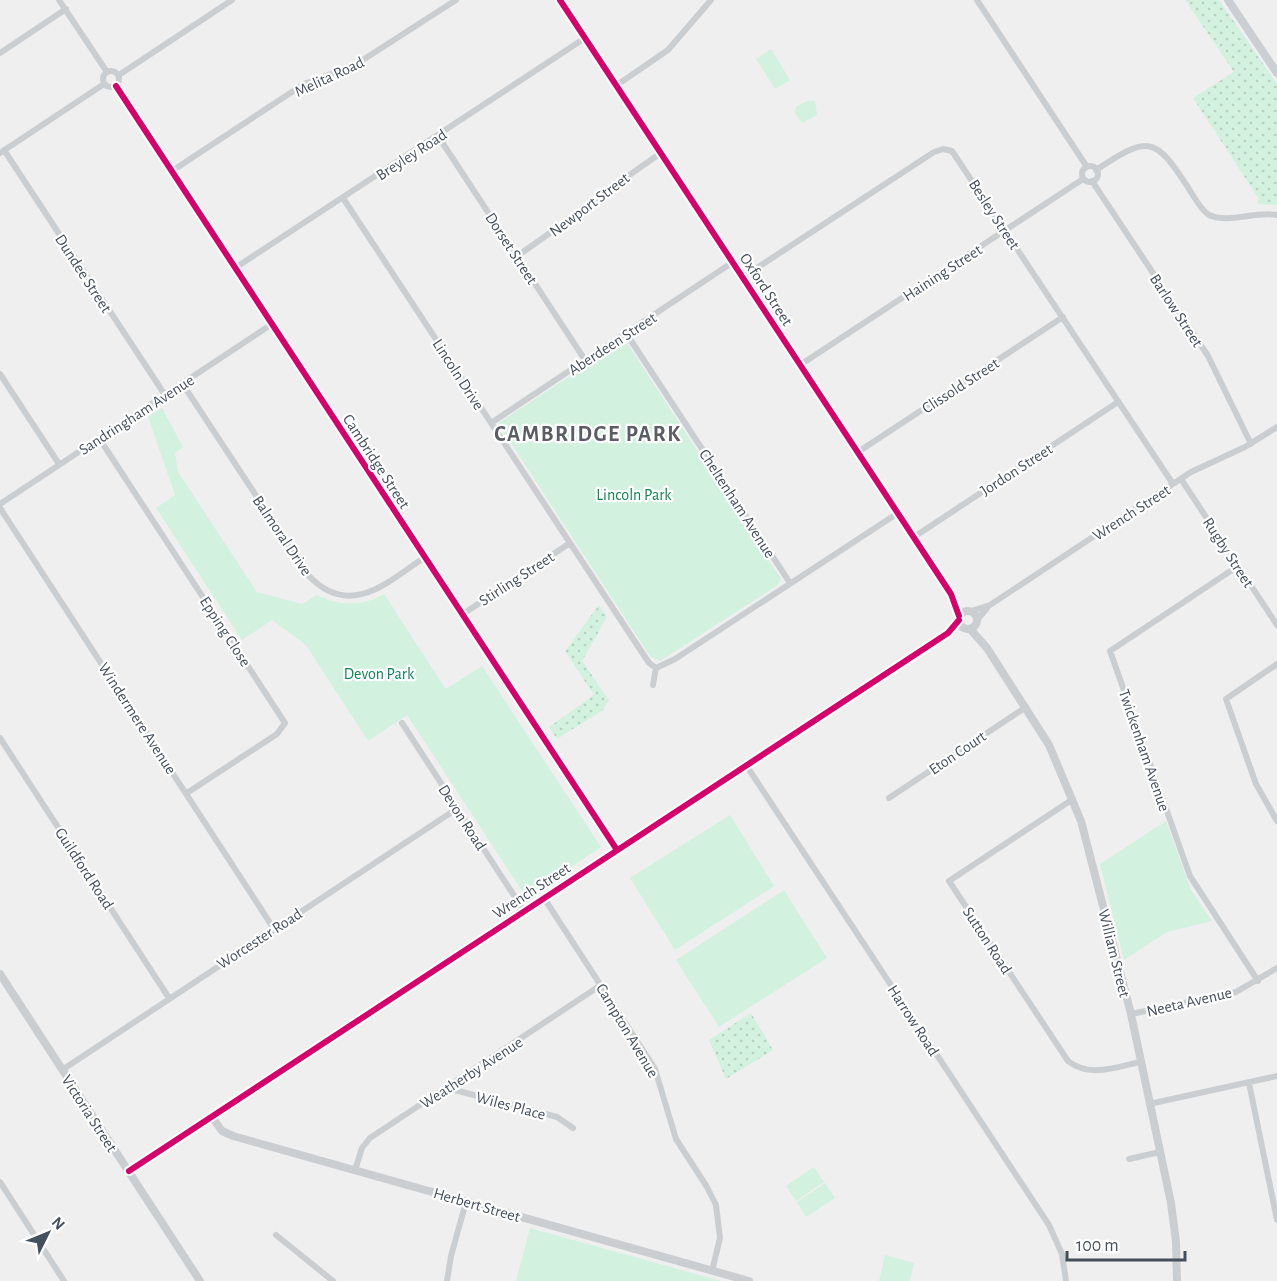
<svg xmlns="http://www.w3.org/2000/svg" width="1277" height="1281" viewBox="0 0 1277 1281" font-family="'Alegreya Sans',sans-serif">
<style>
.grass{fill:url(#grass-dots)}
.park{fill:#d2f1df}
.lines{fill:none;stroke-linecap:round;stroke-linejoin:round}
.minor{stroke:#cbced1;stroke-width:6}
.tertiary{stroke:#cbced1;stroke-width:8}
.secondary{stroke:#cbcfd3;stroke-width:8}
.cycleway-casing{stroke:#fff;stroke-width:10}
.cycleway{stroke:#d6006c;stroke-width:6}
.labels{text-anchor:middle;stroke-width:4.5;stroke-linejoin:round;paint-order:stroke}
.street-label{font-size:16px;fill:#45505d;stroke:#fff}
.park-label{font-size:16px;fill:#108451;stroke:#fff}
.district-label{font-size:22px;font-weight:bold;letter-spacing:1.5px;fill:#5a5e64;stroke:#fff}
</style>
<defs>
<pattern id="grass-dots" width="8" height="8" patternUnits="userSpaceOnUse" patternTransform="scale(1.5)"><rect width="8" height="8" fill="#d2f1df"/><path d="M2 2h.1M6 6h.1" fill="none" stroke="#b6d0c2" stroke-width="1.8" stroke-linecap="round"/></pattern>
</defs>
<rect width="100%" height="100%" fill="#f0efef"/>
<!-- grass -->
<path class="grass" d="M1185,0H1219L1277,84V205L1257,204L1259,199L1193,98L1234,72Z
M599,605L607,617L582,661L609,700L603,710L557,739L549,727L594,695L565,651Z
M751,1013L773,1050L726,1079L709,1040Z"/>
<!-- park -->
<path class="park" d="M771,49L790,80L775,89L756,59Z
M807,101H815L817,115L802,123L794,112L797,106Z
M622,342L629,346L781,579L778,585L660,661L650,656L499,425L500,422Z
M162,408L183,447L175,453L178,472L257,592L302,604L317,595C339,606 362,607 384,594L446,689L482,666L601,847L526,897L407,715L368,741L306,645L272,620L242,640L156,508L175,495L148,417Z
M730,815L774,886L675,950L630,878Z
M1166,821L1190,888L1212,921L1167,932L1124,960L1100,864Z
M784,890L827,958L719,1027L676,960Z
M814,1167L824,1182L796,1201L786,1186Z
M825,1183L835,1198L806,1217L797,1202Z
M530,1228L721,1281H516Z
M885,1255L914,1263L910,1281H879Z"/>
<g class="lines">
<!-- minor -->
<path class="minor" d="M59,0L107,72
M977,0L1087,167
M0,53L66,9
M103 79a8 8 0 1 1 16 0a8 8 0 1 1-16 0Z
M119,75L232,0
M617,85L668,50L711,0
M116,86L617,850
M438,136L585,360
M4,150L165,395
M0,153L104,84
M1082 174a8 8 0 1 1 16 0a8 8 0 1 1-16 0Z
M1096,170C1149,135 1155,136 1189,189C1195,198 1200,209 1209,215C1229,224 1255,211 1277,215
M172,171L304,84L355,65L456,0
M1092,181L1208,356L1251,444
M343,198L649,663L656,668
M517,256C566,223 612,186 661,153
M235,268L585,38
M743,277L934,152L943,149L952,151L1173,484
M626,333L790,583
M800,365L1083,179
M0,374L59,464
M182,383L309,576C350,619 388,582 425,557
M491,423L733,262
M99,438L285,723L277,734L187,793
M858,452L1063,317
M1181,479L1277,625
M0,504L272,324
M0,508L274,929
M914,537L1118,402
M1238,566L1110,651L1190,876L1258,981
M971,611L990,605L1191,472L1245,447L1277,427
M463,614L570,543
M978,619L987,608
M1277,664L1226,699L1256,784L1277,821
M656,668L675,659L898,513
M653,685L656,668
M402,723L524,911
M0,738L169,998
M746,765L1049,1225L1062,1254L1066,1281
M889,798L1026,707
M1073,799L949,881L1068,1061C1089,1078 1117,1067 1140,1062
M544,898L655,1069L676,1139L707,1187L716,1205L720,1238L712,1271
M1131,1014L1236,992L1277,968
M62,1070L458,808
M1249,1083L1277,1220
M447,1088L557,1117L573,1128
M1149,1104L1277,1076
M1129,1159L1160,1152
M355,1170L362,1148L370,1138L601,985
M0,1182L64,1281
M276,1235L333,1281
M447,1281L451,1256L466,1202"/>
<!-- tertiary -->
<path class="tertiary" d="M560,0L951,594L959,616
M959 620a9 9 0 1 1 18 0a9 9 0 1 1-18 0Z
M970,629L987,648L1049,745L1081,821L1131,1014L1171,1203L1176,1242L1177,1281
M0,974L200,1281
M212,1117L222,1131L233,1136L749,1281
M129,1171L948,633L959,620"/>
<!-- secondary -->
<path class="secondary" d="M1228,0L1277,73"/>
<!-- cycleway casing -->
<g class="cycleway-casing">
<path id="cycleway" d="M560,0L951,594L959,616
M116,86L617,850
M129,1171L948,633L959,620"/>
</g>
<!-- cycleway -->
<use href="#cycleway" class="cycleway"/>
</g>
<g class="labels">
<!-- street labels -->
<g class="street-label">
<text transform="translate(329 76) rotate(-25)" y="6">Melita Road</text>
<text transform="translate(411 154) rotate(-33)" y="6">Breyley Road</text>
<text transform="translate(589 204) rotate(-37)" y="6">Newport Street</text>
<text transform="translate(995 214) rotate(57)" y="6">Besley Street</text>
<text transform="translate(512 248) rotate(57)" y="6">Dorset Street</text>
<text transform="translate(942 272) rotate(-33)" y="6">Haining Street</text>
<text transform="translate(84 273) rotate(57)" y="6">Dundee Street</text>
<text transform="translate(767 289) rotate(57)" y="6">Oxford Street</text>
<text transform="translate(1177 310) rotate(57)" y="6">Barlow Street</text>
<text transform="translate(612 343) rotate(-33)" y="6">Aberdeen Street</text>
<text transform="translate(459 374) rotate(57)" y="6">Lincoln Drive</text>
<text transform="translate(960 385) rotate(-33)" y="6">Clissold Street</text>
<text transform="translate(136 414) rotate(-33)" y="6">Sandringham Avenue</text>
<text transform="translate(377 461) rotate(57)" y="6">Cambridge Street</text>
<text transform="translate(1016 469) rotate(-33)" y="6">Jordon Street</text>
<text transform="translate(738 503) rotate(57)" y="6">Cheltenham Avenue</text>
<text transform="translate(1131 512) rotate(-33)" y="6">Wrench Street</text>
<text transform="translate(283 535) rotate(56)" y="6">Balmoral Drive</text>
<text transform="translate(1229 552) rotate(57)" y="6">Rugby Street</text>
<text transform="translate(516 578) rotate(-33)" y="6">Stirling Street</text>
<text transform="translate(226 631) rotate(57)" y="6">Epping Close</text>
<text transform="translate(138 718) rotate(57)" y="6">Windermere Avenue</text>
<text transform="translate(1145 750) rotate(71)" y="6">Twickenham Avenue</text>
<text transform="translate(957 752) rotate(-34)" y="6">Eton Court</text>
<text transform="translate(463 817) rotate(57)" y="6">Devon Road</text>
<text transform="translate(85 868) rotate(57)" y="6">Guildford Road</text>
<text transform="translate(531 890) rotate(-33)" y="6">Wrench Street</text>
<text transform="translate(259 938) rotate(-33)" y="6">Worcester Road</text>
<text transform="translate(988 940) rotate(57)" y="6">Sutton Road</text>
<text transform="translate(1115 953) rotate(76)" y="6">William Street</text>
<text transform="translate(1189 1001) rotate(-13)" y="6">Neeta Avenue</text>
<text transform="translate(914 1020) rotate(57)" y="6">Harrow Road</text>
<text transform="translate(628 1030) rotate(59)" y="6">Campton Avenue</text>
<text transform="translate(471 1072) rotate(-33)" y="6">Weatherby Avenue</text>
<text transform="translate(511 1105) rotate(15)" y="6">Wiles Place</text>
<text transform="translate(90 1113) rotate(57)" y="6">Victoria Street</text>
<text transform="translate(477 1204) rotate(16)" y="6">Herbert Street</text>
</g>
<!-- park labels -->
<g class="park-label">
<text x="634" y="500">Lincoln Park</text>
<text x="379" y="679">Devon Park</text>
</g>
<!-- district labels -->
<g class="district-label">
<text x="588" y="441">CAMBRIDGE PARK</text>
</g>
</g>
<!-- north arrow -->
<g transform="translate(48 1233) rotate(47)" stroke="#ffffff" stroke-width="4.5" paint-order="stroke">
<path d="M0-4.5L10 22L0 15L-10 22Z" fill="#45505d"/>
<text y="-9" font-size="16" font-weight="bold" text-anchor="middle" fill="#45505d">N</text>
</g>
<!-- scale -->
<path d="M1067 1251v9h118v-9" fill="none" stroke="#45505d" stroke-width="3"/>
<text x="1076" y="1251" font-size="18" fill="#45505d" stroke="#ffffff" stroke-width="4.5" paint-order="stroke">100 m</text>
</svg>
